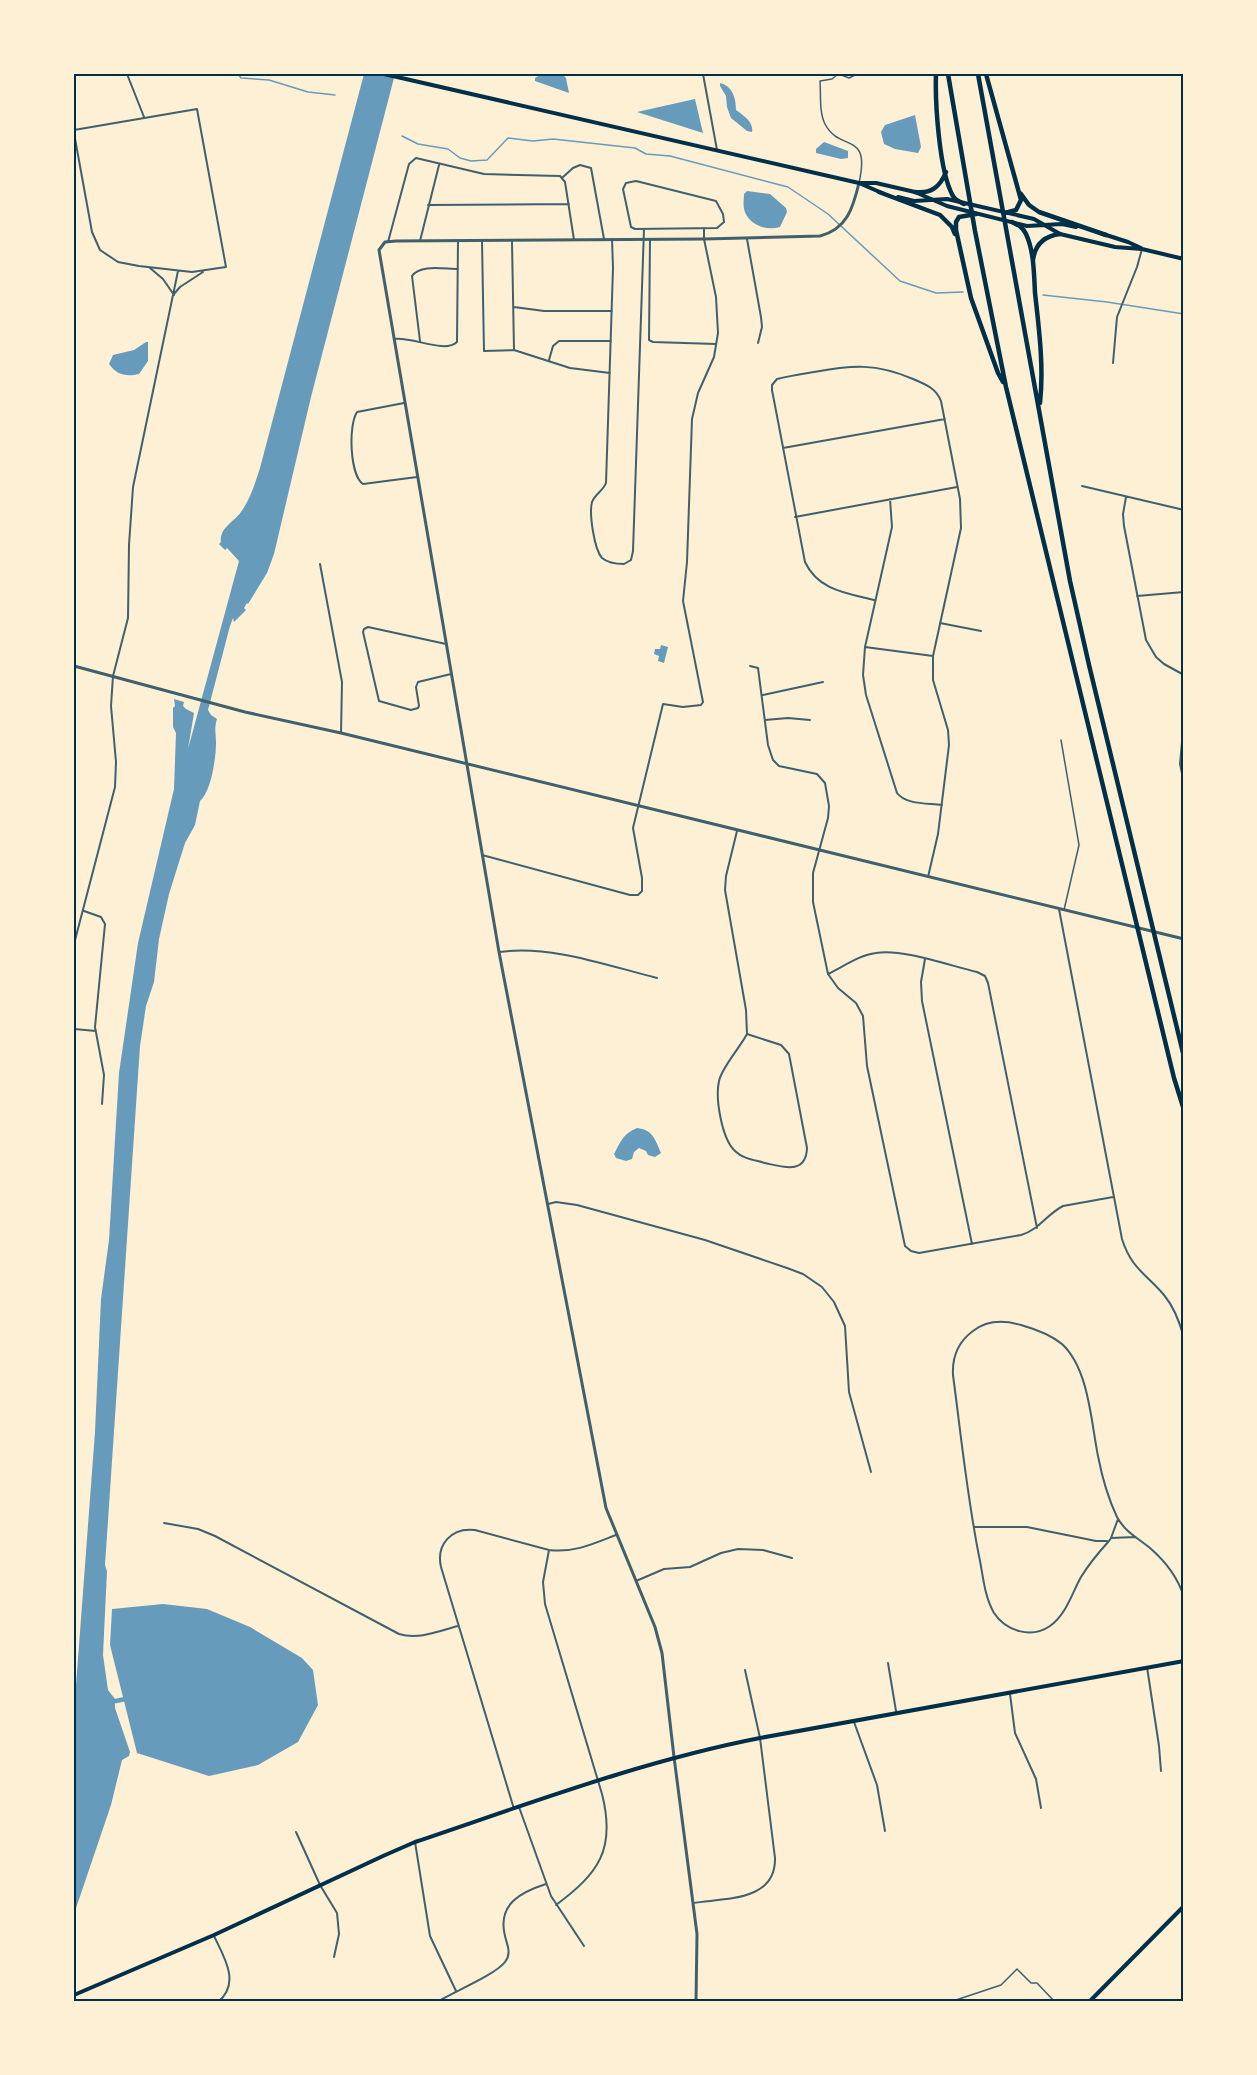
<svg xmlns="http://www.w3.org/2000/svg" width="1257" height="2075" viewBox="0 0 1257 2075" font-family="Figtree,sans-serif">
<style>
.water{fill:#669bbc}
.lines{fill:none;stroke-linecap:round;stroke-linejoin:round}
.stream{stroke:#669bbc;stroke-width:1.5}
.canal{stroke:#669bbc;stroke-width:4.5}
.service{stroke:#3f606c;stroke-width:1.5}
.minor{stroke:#3f606c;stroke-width:2}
.tertiary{stroke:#3f606c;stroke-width:3}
.secondary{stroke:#003049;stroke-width:4}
.primary{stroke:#003049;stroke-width:4}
.motorway{stroke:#003049;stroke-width:4.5}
.neatline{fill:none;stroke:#003049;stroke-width:2}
</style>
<rect width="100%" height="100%" fill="#fdf0d5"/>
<!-- water -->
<path class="water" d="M364,74H395L311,397L274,554L267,573L248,604L247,603L244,608L246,610L234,622L233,618L230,626L208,710L211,715L217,719C214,728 216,734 216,743C216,758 211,792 200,801L195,825L185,843L169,894L159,939L154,982L146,1006L140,1046L105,1565L107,1571L103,1655L108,1690L115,1699V1708L130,1752L129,1756L122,1760L111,1805L74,1914V1712L95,1432L101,1299L109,1240L119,1073L138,943L174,789L176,733L173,727V708L175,706L174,699L184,702L183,706L186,709L194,713L188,749L239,561L227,548L225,550L219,544L221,542C219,528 234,522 241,512C251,498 255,483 260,468Z
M542,74L563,75L566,78L569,93L535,81V78Z
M720,83C733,86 736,99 736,110C743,115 754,122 752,132L747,131L731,118L727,107L726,96L720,86Z
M695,99L703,133L637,112Z
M915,115L921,147L918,153L895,149L884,144L881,132L885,125Z
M824,142L848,151V158L841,159L816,153V149Z
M747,191L770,194L786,208L787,212L780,227C766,231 748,225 744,209C743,204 744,198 744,194Z
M146,342H148V361L139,374C126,377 117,375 109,364L113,355L134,350Z
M661,645L668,647L664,663L658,661L659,656L654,654L655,649H660Z
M637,1128C653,1130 655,1139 661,1153L655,1157L648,1155L646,1151L639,1148L634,1152L632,1159L626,1161L616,1158L614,1154C621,1141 623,1134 637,1128Z
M163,1604L207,1609L250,1627L302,1658L313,1670L318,1705L298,1742L258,1765L209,1776L137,1753L110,1645L112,1609Z"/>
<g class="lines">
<!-- stream -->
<path class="stream" d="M238,74L241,78L269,80L308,92L335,95
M402,136L418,144L448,149L460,158L471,161L487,160L508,138L533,141L553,139L635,148L646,154L670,156L788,187L828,214L900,281L936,293L963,292
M1043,295L1107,302L1184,314"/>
<!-- canal -->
<path class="canal" d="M116,1701L125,1699"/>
<!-- service -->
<path class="service" d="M838,74L832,79L820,81C821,95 819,112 825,124C840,153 871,130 859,183
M839,74L849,78L857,74
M1061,740L1079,845L1064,910
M950,2002L1001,1985L1017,1969L1031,1983H1037L1055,2002"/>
<!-- minor -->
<path class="minor" d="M127,74L144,117
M703,74L717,150
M74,130L197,109L226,267L192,272L139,266L118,262L100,250L92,232L74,133
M563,177L573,168L580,165L591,168L604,239
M636,181L716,201L723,214L724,222L717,228L635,229L631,227L623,189L626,183Z
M428,205L569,204
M612,239L613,268L606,483C603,491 595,494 592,502C589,513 594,549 602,558C608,563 617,564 624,564L631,560L633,551L644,229
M650,239L649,340L653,342L716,344
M747,239L761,317L762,327L758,343
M420,241L439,165
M482,241L484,351L514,350L570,368L610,373
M388,242L409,164L416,158L484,174L560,176L565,182L574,240
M512,242L514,350
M150,268L163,279L174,295
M174,294L180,287L203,272
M514,307L544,311H612
M394,339C412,336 444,354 457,342L458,240
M420,341L412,276C420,264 444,269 458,269
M549,360L553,346L559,341H611
M1113,363L1117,317L1137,267L1142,249
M404,403L357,412C348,426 350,475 363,484L417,477
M783,448L945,419
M1082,486L1184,510
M1126,497L1123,514L1124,526L1146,640L1156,657L1164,664L1184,675
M890,499L892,527L865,647L863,675L866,695L897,793C906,805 928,803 942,805
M795,517L957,487
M320,564L342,682L341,733
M1137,596L1184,592
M874,600C846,593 818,590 805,562L772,390V385L777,379C789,376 802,374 814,372C852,365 876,363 913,379C925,384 936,388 941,401L960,499L961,528L933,656V680L948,730L949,745L938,834L928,877
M940,623L981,631
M446,644L368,627L364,629L363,632L379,701L411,710L418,708L419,706L416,687L418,682L451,674
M865,647L933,656
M750,666L758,668L768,745L773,760L779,766L817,774L825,783L829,806L828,818L813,873V902L828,974L838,988L856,1003L863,1016L867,1066L905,1246L911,1251L919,1253L1021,1235C1039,1230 1047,1214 1063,1206L1113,1197
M763,695L823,682
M765,720L788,718L810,720
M1184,720L1180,764L1184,783
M737,831L726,876L725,890L746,1010L747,1034
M482,855L630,895H638L642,891V878L633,828L663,704L683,707L701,705L703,702L683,601L687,562L692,419L698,393L714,357L718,333L716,297L704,239V228
M1059,909L1122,1239C1131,1268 1146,1274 1164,1295C1174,1307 1180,1323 1184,1338
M84,911L101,917L105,924L95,1027L104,1075L102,1104
M74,944L115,787L116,762L111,706L113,676L128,618L129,545L133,487L178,271
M499,952C552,945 605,965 657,978
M925,959L921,982L922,1001L972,1244
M828,974C843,967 859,955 876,953C901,948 951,966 977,972L985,976L988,983L1037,1228
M74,1029L96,1031
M747,1034L781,1045L789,1054L807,1148C806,1175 783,1167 765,1163C755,1160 743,1159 735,1151C722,1139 715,1099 719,1081C722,1067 739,1049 747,1034Z
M548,1204L556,1202L577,1205L705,1240L787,1268L803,1274L822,1287L834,1302L845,1326L849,1392L871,1472
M164,1523L198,1529L215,1536L399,1634C419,1640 439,1631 458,1626
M974,1527H1027L1096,1541H1107
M1135,1537L1111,1538L1109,1541C1099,1552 1089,1564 1081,1577C1072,1593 1066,1615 1050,1626C1031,1639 1006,1631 994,1613C984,1596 983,1574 979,1556C967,1496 961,1435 953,1375C952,1357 958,1342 973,1331C987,1320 1004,1320 1021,1325C1035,1329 1051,1335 1062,1344C1089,1369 1091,1422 1098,1456C1102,1477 1108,1498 1117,1517C1125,1532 1138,1538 1150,1548C1165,1561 1178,1578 1184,1597
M1111,1538L1118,1519
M549,1550L543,1582L545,1604L602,1794C616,1849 599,1873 556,1905
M636,1581L664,1569L690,1567L721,1553L738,1549L763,1550L792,1558
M888,1663L896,1711
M1147,1667L1159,1746L1161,1771
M1010,1694L1015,1733L1036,1779L1041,1808
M854,1722L877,1785L885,1831
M519,1807L551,1896L584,1946
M514,1809L441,1567C436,1545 451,1527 475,1530L549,1550C574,1553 593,1544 616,1535
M296,1832L320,1885L337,1913L339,1934L334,1957
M415,1842L430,1936L456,1991
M693,1903C724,1898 776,1902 775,1858L760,1738L745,1670
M214,1936C224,1957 241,1983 218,2002
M437,2002C453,1992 495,1975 505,1962C512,1953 507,1945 505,1936C497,1904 521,1892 546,1884"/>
<!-- tertiary -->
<path class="tertiary" d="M74,666L245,712L341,733L1184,939
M696,2002L697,1934L674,1757L662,1653L655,1627L606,1508L499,952L379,250L385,242L396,241L704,239L820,236C847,229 853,208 859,183"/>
<!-- secondary -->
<path class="secondary" d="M384,74L859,183L882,193
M859,183H876L915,192L947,206L1027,226L1062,224L1076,227
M898,197L914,201L947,199L1034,219L1060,234L1115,247L1142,249L1184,259
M1103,234L1128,242L1141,248
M74,1995L214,1935L383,1856L415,1842C528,1804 642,1761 760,1738L1184,1661"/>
<!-- primary -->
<path class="primary" d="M1089,2002L1184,1906"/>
<!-- motorway -->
<path class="motorway" d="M936,74C935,101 939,172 953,196C955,200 960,202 964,204
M948,74L975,231L1006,387L1174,1078L1184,1110
M978,74L1070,581L1089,665L1184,1057
M986,74L1021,200L1016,210L1005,213
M879,192L940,215L952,227L955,234
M915,192C931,194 940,187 946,172
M1021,194L1029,205L1039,212L1106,235
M976,214L959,217L956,222V230L971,298L998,373L1003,382
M1012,222C1018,225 1023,227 1026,234C1034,251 1034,274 1035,293C1039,329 1044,367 1040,403
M1033,260C1035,244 1044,236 1060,234"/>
</g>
<!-- border -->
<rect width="1257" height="2075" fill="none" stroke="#fdf0d5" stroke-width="150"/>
<rect x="75" y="75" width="1107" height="1925" class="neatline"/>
</svg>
